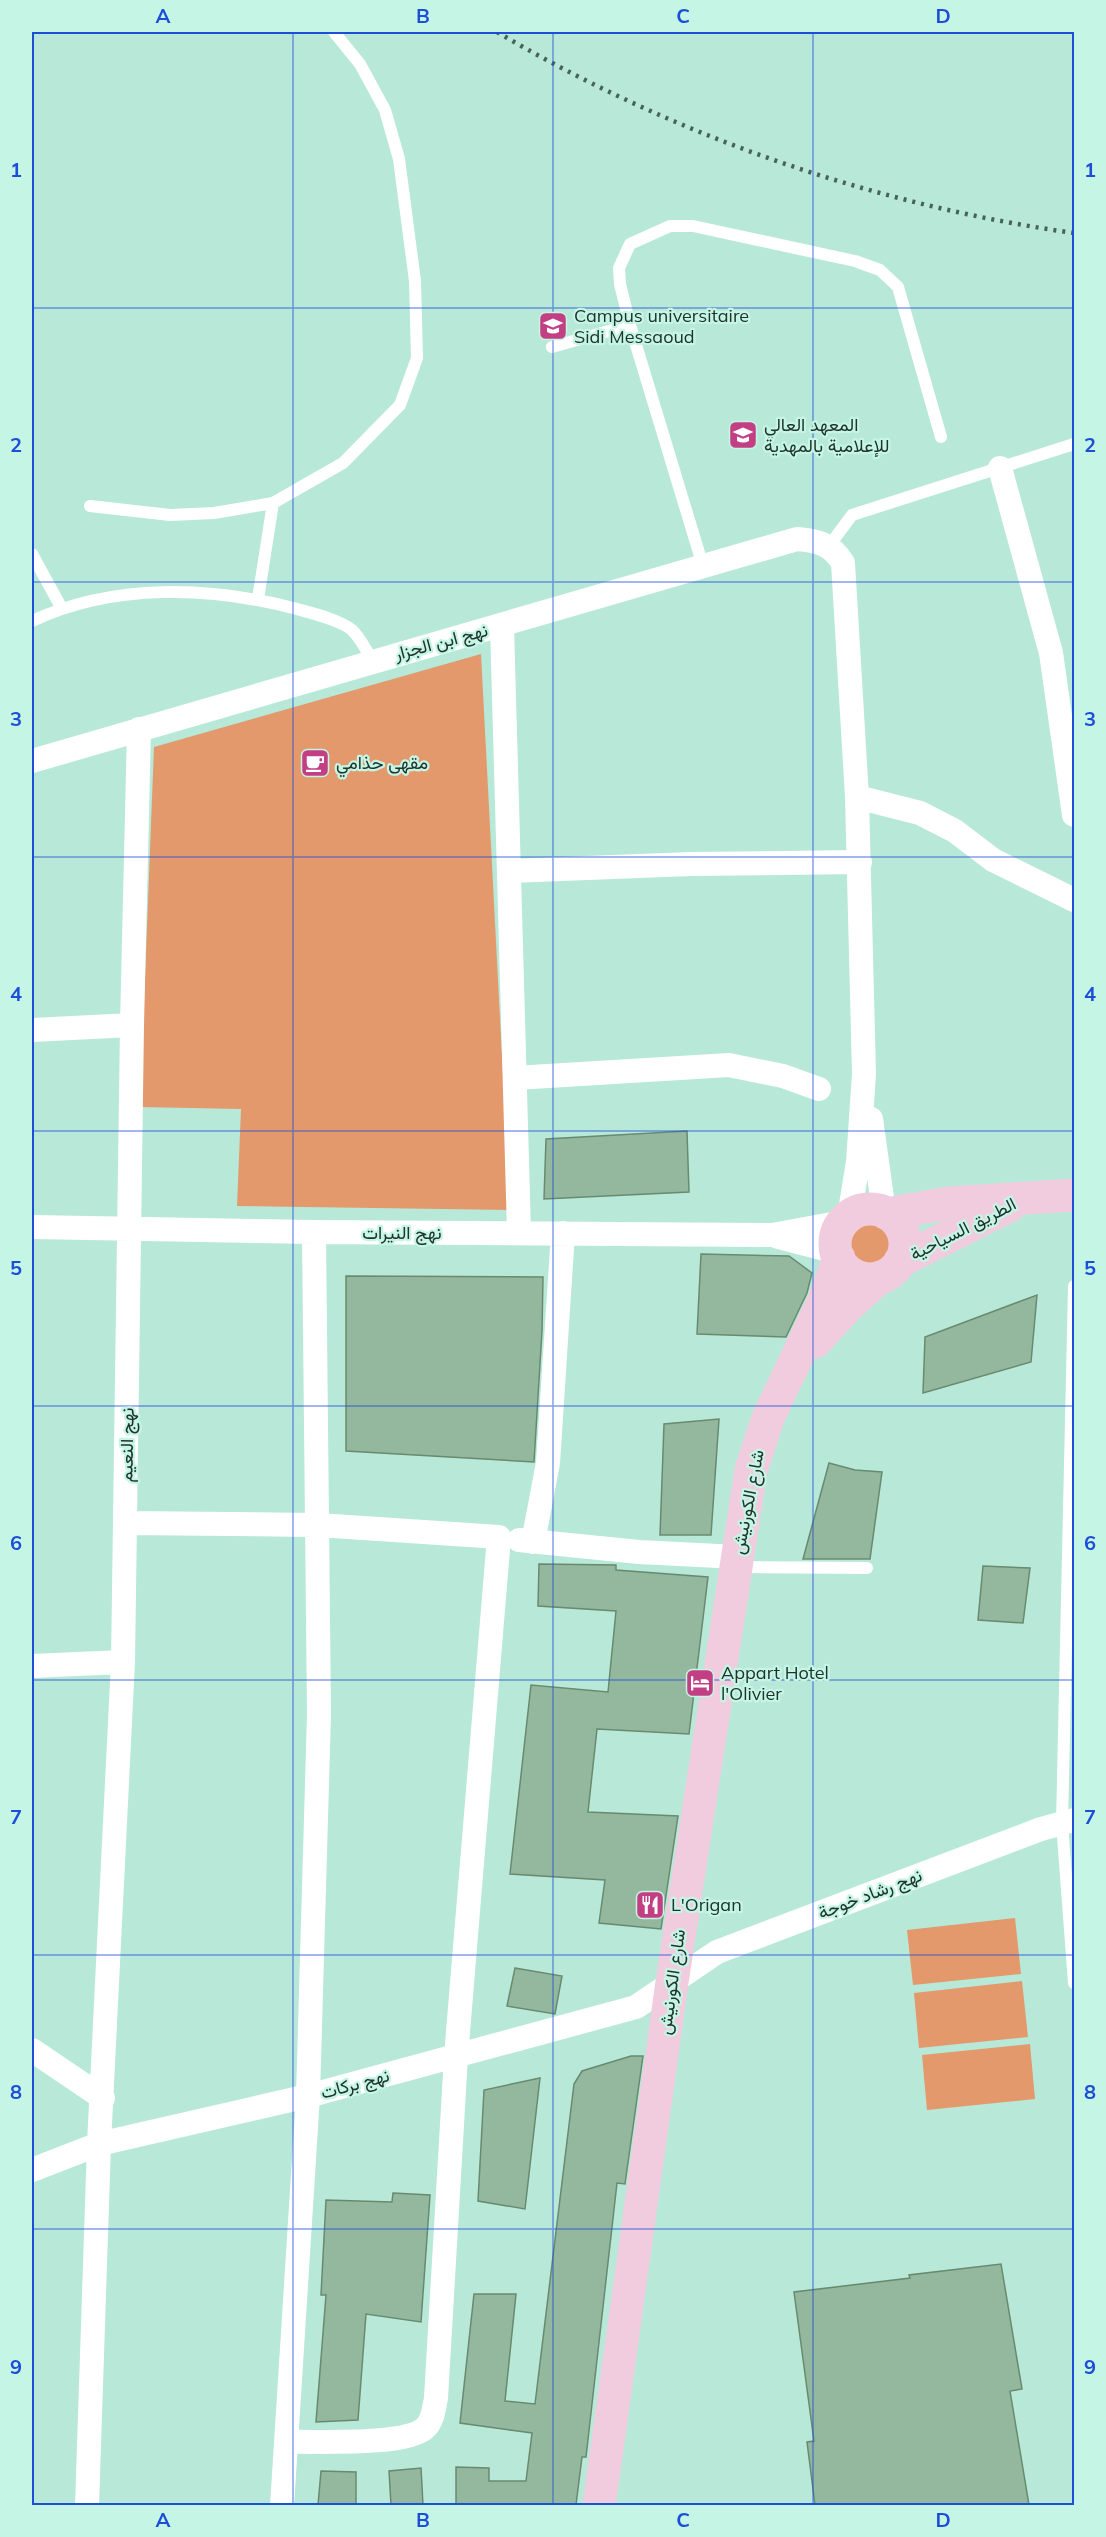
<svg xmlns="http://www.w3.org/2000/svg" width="1106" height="2537" viewBox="0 0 1106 2537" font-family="Mulish,Vazirmatn,sans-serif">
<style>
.green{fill:#e3996b}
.building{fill:#94b89d;stroke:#688a70;stroke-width:1.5}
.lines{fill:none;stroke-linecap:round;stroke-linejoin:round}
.service{stroke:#fff;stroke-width:12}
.minor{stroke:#fff;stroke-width:24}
.secondary{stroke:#f1ccde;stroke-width:33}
.rail{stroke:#48625a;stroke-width:4.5;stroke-dasharray:3 6;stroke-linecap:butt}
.grid{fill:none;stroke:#1d4ed8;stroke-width:1.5;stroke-opacity:0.55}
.labels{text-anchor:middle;stroke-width:4.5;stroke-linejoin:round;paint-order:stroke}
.poi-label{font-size:18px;fill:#20332d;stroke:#c5f6e5;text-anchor:start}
.street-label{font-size:18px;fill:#20332d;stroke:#c5f6e5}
.neatline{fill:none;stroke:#1d4ed8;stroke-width:2}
.grid-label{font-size:20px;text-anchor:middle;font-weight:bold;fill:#1d4ed8}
</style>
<rect width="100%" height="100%" fill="#b8e8d8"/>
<!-- green -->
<path class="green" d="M481,654L510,1210L237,1206L241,1109L140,1107L154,747Z
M849 1242a22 22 0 1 1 44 0a22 22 0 1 1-44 0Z
M1015,1918L1021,1974L913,1985L907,1930Z
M1022,1981L1028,2037L919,2048L914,1993Z
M1030,2044L1035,2099L927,2110L922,2055Z"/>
<!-- building -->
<path class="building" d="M687,1131L689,1192L544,1199L546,1139Z
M701,1254L789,1256L812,1273L807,1293L786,1337L697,1334Z
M346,1276L543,1277L542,1331L534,1462L346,1451Z
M1037,1295L1031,1362L923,1393L925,1337Z
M719,1419L711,1535H660L664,1424Z
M829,1463L855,1470L882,1472L870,1559H803Z
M539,1564L616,1565V1570L708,1577L689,1734L597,1729L588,1812L678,1816L661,1929L599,1923L605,1880L510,1874L531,1685L608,1692L616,1611L538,1606Z
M983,1566L1030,1568L1023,1623L978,1620Z
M515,1968L562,1976L555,2014L507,2006Z
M631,2056H643L625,2184L617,2183L586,2457H582L576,2505H456V2467L489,2468V2481H526L532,2433L460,2423L474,2294H516L505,2401L535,2404L574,2084L582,2071Z
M540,2078L525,2209L478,2201L484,2090Z
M393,2193L430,2195L421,2322L366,2314L358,2420L316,2422L326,2295H321L326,2200L392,2202Z
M1001,2264L1022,2389L1010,2391L1029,2505H815L807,2442L814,2441L794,2292L910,2278L909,2275Z
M421,2468L423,2505H391L389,2471Z
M321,2471L356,2472V2505H318Z"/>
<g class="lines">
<!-- service -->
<path class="service" d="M552,347L630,325
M90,506L170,515L214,513L273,503
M829,546L852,515L1074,444
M32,554L61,607
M703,566L630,325L620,284L619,268L630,244L670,226H693L855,261L880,270L898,287L941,437
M258,599L273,503L343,463L400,405L417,358L415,281L399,159L385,110L360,64L334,32
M32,621C114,583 210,586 297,609C311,613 341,620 352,630C360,637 367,652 373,661
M1074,1286L1062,1823L1074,1983
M737,1567L867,1568"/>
<!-- minor -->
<path class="minor" d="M1000,468L1051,653L1074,815
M502,625L519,1233
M32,761L797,539C819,541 831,544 843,563L857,797L864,1074L858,1162L849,1217
M857,797L920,813L955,831L993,860L1074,900
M510,871L691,864L860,862
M32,1030L132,1025
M515,1078L729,1065L783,1076L819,1089
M871,1119L884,1212
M32,1227L314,1232L772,1235L843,1222
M778,1237L836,1252
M126,1523L318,1525L499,1537L456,2056L436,2398C434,2408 433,2421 425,2428C406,2446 316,2441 287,2442
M519,1540L639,1552L738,1557
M533,1542L548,1463L563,1233
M32,1666L123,1662
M32,2050L103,2098
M32,2170L99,2144L308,2096L636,2007L717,1952L1041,1829L1074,1820
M87,2506L99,2144L123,1662L132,1025L139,729
M282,2506L308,2096L319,1714L314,1232"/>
<!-- secondary -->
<path class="secondary" d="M835 1244a35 35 0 1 1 70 0a35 35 0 1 1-70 0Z
M887,1214L948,1203L1074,1195
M900,1261L1011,1205
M815,1342L847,1307L880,1277
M599,2506L672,1982L751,1470L768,1418L824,1300L839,1258"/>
<!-- rail -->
<path class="rail" d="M497,32C672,135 873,205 1074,233"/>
</g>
<!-- grid -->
<path class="grid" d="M293,32V2506M553,32V2506M813,32V2506M32,308H1074M32,582H1074M32,857H1074M32,1131H1074M32,1406H1074M32,1680H1074M32,1955H1074M32,2229H1074"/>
<!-- icons -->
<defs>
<g id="university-square" transform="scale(1.5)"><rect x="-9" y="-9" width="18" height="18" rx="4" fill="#c33f84" stroke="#c5f6e5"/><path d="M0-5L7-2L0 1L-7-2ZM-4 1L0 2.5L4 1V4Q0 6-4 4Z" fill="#fff"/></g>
<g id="cafe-square" transform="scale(1.5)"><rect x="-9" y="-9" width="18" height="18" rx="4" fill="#c33f84" stroke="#c5f6e5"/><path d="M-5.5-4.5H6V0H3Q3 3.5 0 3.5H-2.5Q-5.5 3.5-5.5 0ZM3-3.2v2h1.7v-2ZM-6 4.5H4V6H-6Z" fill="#fff"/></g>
<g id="hotel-square" transform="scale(1.5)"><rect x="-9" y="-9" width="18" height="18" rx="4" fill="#c33f84" stroke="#c5f6e5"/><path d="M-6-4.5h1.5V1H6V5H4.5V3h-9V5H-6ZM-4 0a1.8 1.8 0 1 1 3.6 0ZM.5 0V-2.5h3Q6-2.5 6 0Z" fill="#fff"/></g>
<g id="restaurant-square" transform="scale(1.5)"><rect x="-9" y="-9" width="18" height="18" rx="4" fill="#c33f84" stroke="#c5f6e5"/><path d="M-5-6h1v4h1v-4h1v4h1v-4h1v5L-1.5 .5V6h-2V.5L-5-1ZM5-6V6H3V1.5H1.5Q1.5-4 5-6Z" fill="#fff"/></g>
</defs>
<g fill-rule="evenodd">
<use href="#university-square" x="553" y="326"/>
<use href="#university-square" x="743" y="435"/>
<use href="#cafe-square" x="315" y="763"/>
<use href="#hotel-square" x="700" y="1683"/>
<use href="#restaurant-square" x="650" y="1905"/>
</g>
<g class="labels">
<!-- poi labels -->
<g class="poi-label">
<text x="574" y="322">Campus universitaire<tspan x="574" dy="21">Sidi Messaoud</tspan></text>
<text x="764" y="431">المعهد العالي<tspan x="764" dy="21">للإعلامية بالمهدية</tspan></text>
<text x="336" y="769">مقهى حذامي</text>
<text x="721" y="1679">Appart Hotel<tspan x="721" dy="21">l'Olivier</tspan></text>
<text x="671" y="1911">L'Origan</text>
</g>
<!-- street labels -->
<g class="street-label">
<text transform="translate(441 642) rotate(-15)" y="6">نهج ابن الجزار</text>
<text transform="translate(963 1229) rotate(-27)" y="6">الطريق السياحية</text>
<text x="402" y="1239">نهج النيرات</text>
<text transform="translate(127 1445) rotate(-89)" y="6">نهج النعيم</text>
<text transform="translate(748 1502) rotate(-79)" y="6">شارع الكورنيش</text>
<text transform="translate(870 1894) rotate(-21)" y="6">نهج رشاد خوجة</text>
<text transform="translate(672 1982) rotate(-82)" y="6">شارع الكورنيش</text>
<text transform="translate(355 2084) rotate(-15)" y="6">نهج بركات</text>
</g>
</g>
<!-- border -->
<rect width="1106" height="2537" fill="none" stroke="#c5f6e5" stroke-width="66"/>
<rect x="33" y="33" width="1040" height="2471" class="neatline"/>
<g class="grid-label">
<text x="163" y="23">A</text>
<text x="423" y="23">B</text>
<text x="683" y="23">C</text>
<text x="943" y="23">D</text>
<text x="16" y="177">1</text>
<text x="1090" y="177">1</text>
<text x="16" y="452">2</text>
<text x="1090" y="452">2</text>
<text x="16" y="726">3</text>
<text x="1090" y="726">3</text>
<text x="16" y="1001">4</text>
<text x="1090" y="1001">4</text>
<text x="16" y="1275">5</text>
<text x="1090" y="1275">5</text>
<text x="16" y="1550">6</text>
<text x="1090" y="1550">6</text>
<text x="16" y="1824">7</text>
<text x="1090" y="1824">7</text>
<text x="16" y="2099">8</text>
<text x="1090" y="2099">8</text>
<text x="16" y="2374">9</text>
<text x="1090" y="2374">9</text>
<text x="163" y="2527">A</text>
<text x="423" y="2527">B</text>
<text x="683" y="2527">C</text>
<text x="943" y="2527">D</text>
</g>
</svg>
